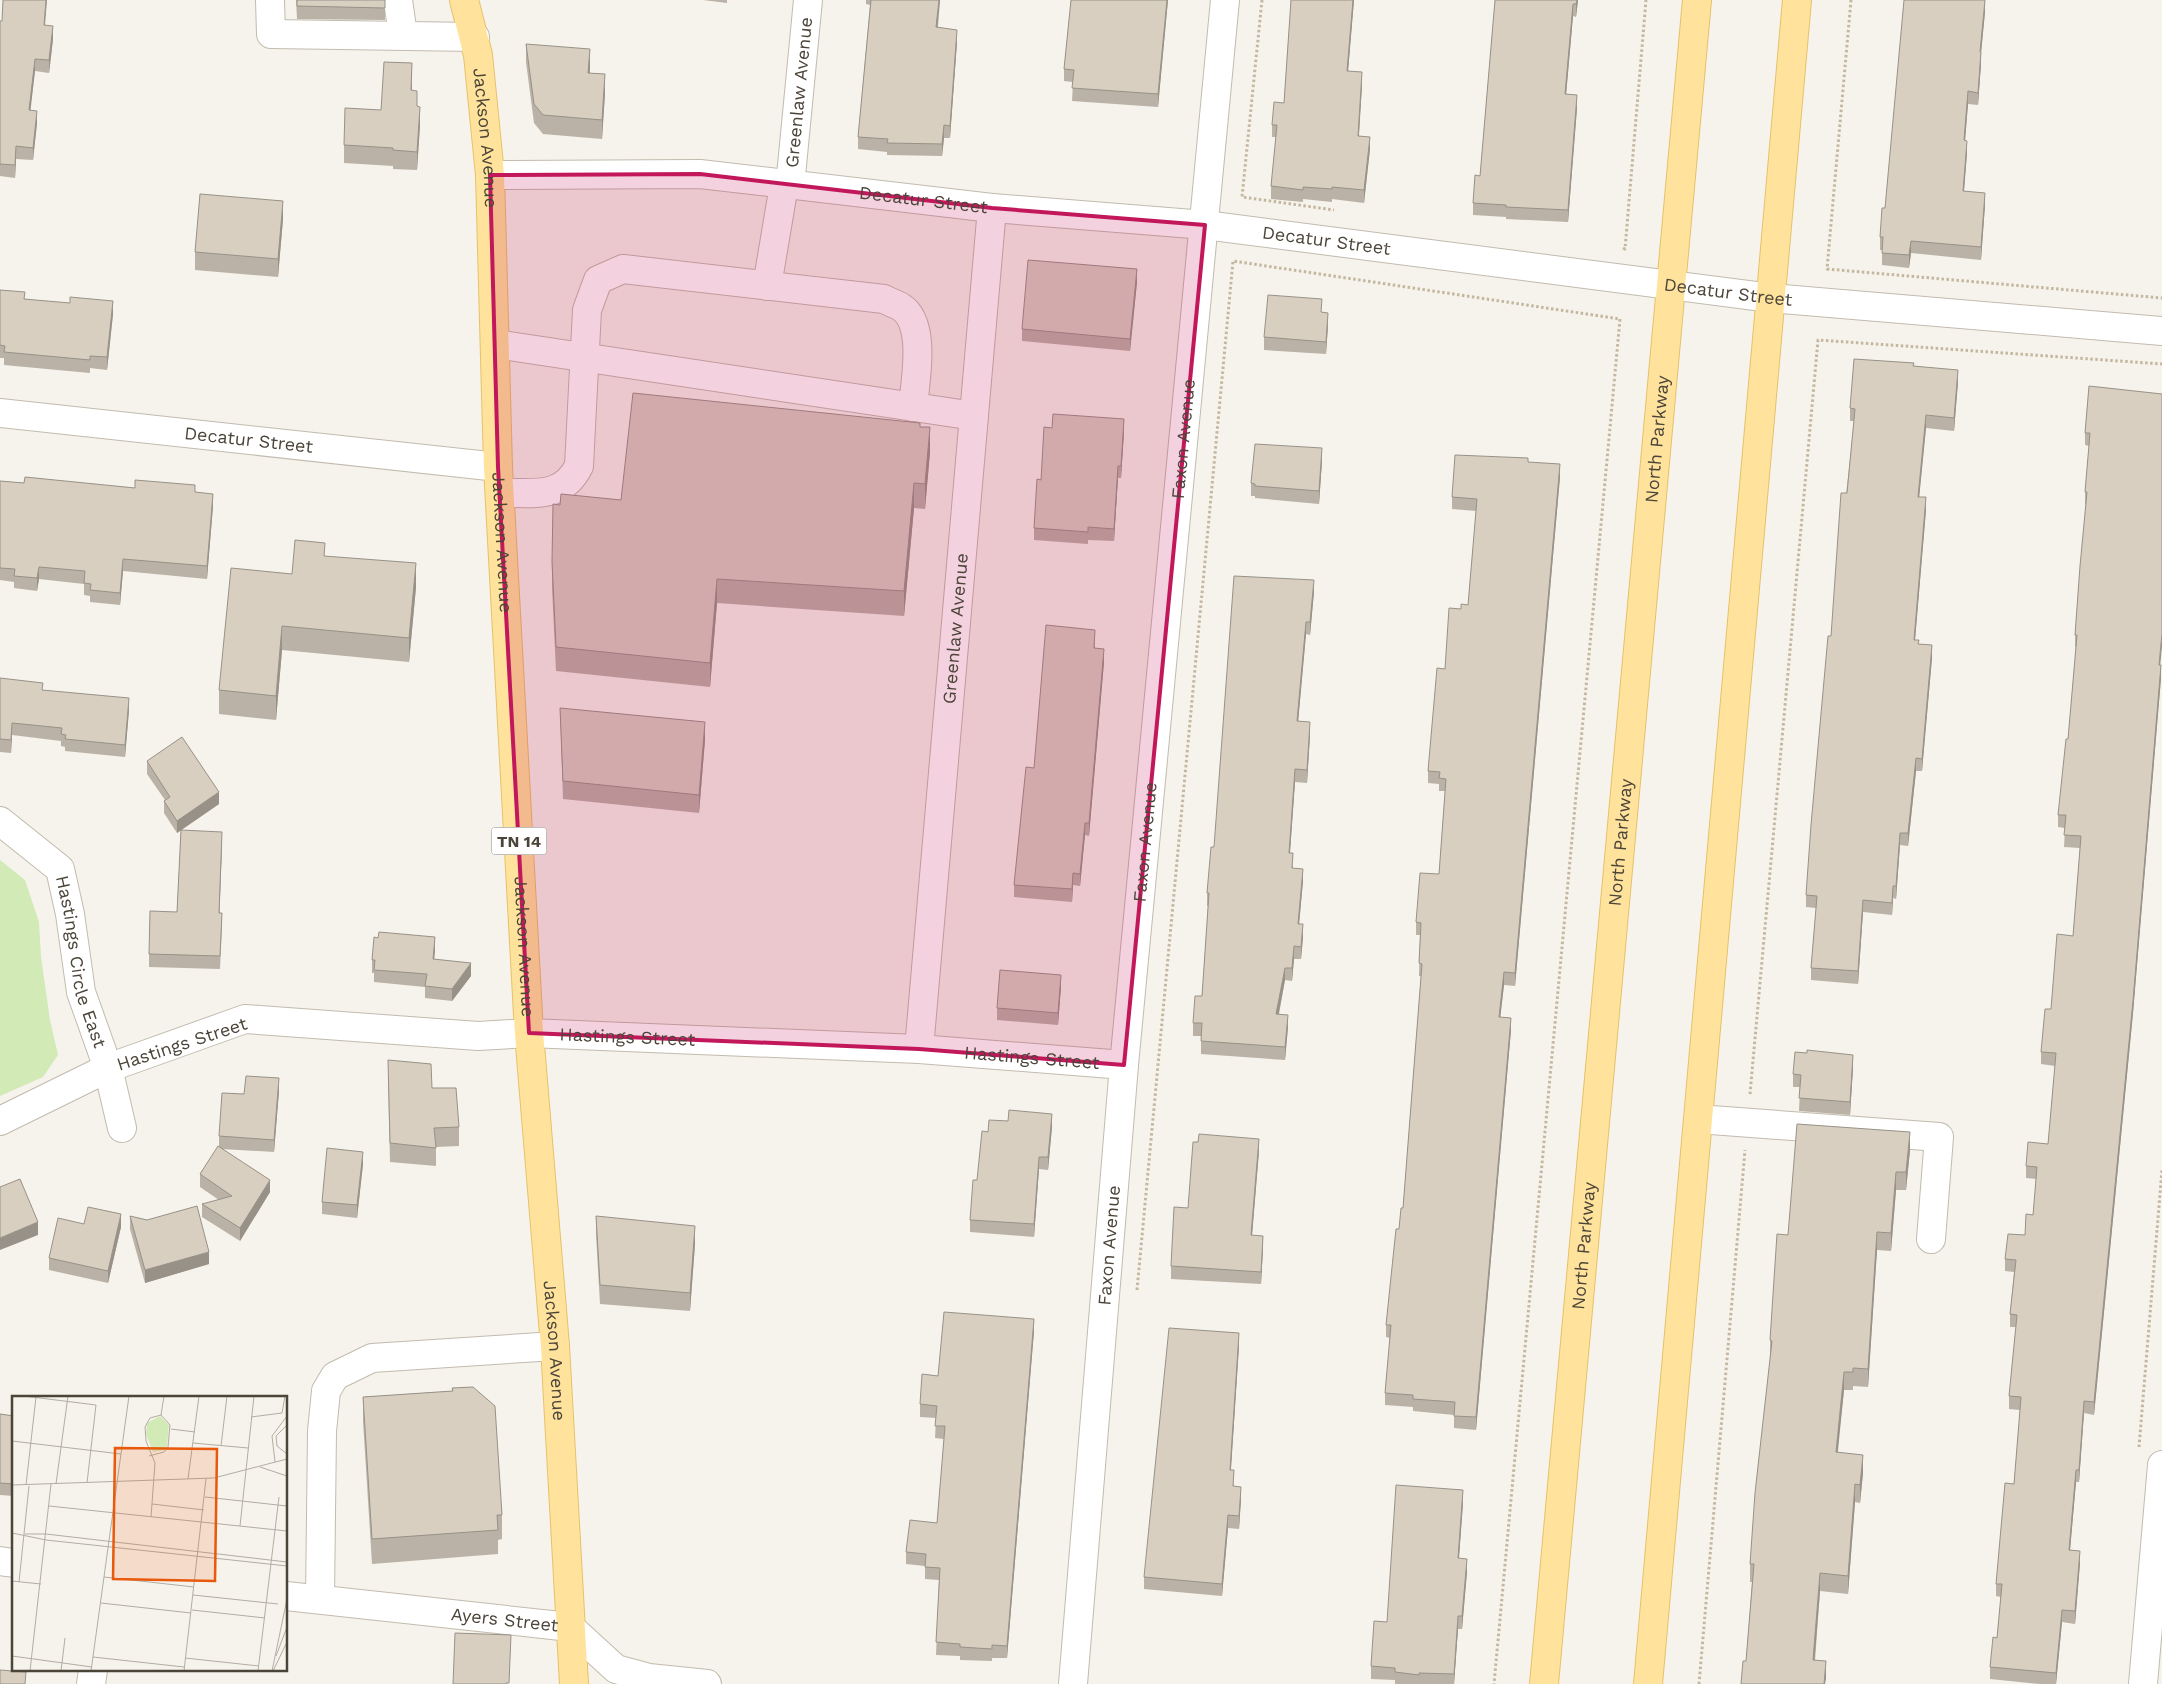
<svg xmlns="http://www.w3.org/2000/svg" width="2162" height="1684" viewBox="0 0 2162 1684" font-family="'Work Sans',sans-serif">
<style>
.green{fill:#d2eab5}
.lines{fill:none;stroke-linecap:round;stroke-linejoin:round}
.minor-casing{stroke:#c2bbae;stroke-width:30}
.major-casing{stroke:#e6c16a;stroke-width:30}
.path{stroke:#c4b79f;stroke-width:3;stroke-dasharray:2.5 2.5;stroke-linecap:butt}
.minor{stroke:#fff;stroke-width:28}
.major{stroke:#ffe39c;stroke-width:28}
.wall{fill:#bab2a6}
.shaded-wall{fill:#979187}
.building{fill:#d8cfc1;stroke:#979187}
.marked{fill:#c2185b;fill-opacity:0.2;stroke:#c2185b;stroke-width:4;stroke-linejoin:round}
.labels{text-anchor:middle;stroke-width:4;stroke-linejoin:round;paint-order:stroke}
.shield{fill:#fff;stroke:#817c74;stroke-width:1}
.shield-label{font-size:16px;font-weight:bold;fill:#4b4439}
.street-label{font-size:18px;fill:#4b4439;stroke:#fff}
.inset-road{fill:none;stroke:#b2ada4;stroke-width:1}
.view{fill:#e8590c;fill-opacity:0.15;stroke:#e8590c;stroke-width:2.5}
.inset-edge{fill:none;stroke:#4b4439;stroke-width:2.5}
</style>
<rect width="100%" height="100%" fill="#f6f3ec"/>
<!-- green -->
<path class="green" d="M0,860L25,880L39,922L41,957L50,1020L58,1055L43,1077L0,1096Z"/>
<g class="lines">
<!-- minor casing -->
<g class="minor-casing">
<g id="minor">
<path d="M270,0L271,34L475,37"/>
<path d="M398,0L403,35"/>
<path id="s1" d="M490,175L700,174L992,208L1205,225L1771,298L2162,331"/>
<path id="s2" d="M790,186L808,0"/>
<path d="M767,286L784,185"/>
<path d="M495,344L974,416"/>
<path id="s3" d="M0,413L498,467"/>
<path d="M500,493C533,492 562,500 579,466L587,310L598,280L623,269L884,299C889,302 896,304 901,307C927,324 915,381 913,407"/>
<path id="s4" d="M0,821L60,869L70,914L81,992L108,1068L122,1128"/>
<path id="s5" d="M919,1049L992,208"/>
<path d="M1698,1119L1939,1137L1931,1239"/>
<path id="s6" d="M0,1121L108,1068L245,1019L478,1036L529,1033L919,1049L1124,1065"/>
<path d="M0,1561L14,1563"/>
<path id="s7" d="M286,1596L570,1627L616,1669L649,1678L707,1684"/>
<path d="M320,1599L322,1431L326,1391L335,1376L372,1358L555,1346"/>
<path d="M91,1684L93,1670"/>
<path id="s8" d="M1073,1684L1124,1065L1225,0"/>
<path d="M2143,1684L2162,1465"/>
</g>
</g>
<!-- major casing -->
<g class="major-casing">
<g id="major">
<path id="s9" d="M464,0L478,55L490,175L498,467L529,1033L555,1346L574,1684"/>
<path id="s10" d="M1544,1684L1697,0"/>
<path d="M1648,1684L1797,0"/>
</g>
</g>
<!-- path -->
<path class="path" d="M1262,0L1242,197L1334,210
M1851,0L1827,269L2162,298
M1623,248L1625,249L1646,0
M1750,1094L1818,340L2162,364
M1137,1290L1233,261L1620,319L1494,1684
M2139,1447L2162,1170
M1699,1684L1745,1150"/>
<!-- minor -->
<use href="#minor" class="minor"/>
<!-- major -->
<use href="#major" class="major"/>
</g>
<!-- wall -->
<path class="wall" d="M296,0H385V20L297,19Z
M703,0H727V3Z
M866,0H940L938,27L957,42L950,138H944L942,156L887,155V152L858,149V137L870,5L866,4Z
M1071,0H1168L1158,107L1072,101L1073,82L1064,81V69Z
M1291,0H1354L1348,71L1362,85L1359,136L1370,149L1364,203L1332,199V202L1303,199V202L1271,199V186L1276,137H1272V125L1284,103Z
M1495,0H1578L1576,17L1573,16L1566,95L1577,108L1568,222L1506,219V217L1473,215V203L1480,176Z
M1985,12L1981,52V64L1978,105L1968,104L1965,141L1967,153L1964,191L1985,205L1981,260L1911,253L1909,268L1882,265V250H1880V237L1885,208Z
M0,21L45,25L53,39L49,73L35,71L30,110L37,123L33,160L16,159L15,178L0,176Z
M526,44L590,68V73L605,93L602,139L543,134L534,123L526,62Z
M412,82V91L417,106L420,125L417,170L393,169V166L344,163V145Z
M283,219L278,277L195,270V252Z
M1137,282L1130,351L1022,341V329Z
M0,290L25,299L113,314L107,370L90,368V373L4,365V358H0Z
M1328,325L1326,354L1264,350V337Z
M1914,366L1958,382L1954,431L1926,428L1919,497L1926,510L1915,640L1932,658L1922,771H1916L1908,846L1900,845L1896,899L1893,898L1892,915L1863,912L1858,984L1811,980V968L1816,908L1806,907V895L1831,636L1854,421H1850V408Z
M2089,386L2160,665L2161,678L2133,1013L2094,1415L2084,1413L2079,1482H2076L2070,1550L2080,1563L2075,1624L2062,1622L2056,1684H2040L1990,1679V1667L1997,1638L2001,1597L1996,1596V1584L2014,1484L2020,1410L2009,1409V1396L2016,1327H2010V1314L2014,1272L2005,1271V1259L2025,1235L2033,1215L2036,1179L2026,1178V1166L2048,1144L2055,1066L2041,1064V1052L2051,1009L2073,936L2080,848L2064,847L2065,828L2058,827V815L2068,739L2076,647H2075V635L2086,504H2085V492L2089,446L2085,445V433Z
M920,427L930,452L925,509L914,508L904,616L717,603L710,687L556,671L552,587V562L560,505L621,500Z
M1124,432L1121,478H1118L1114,541L1088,540V544L1034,540V528L1041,480Z
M1322,461L1319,504L1255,498V496H1251V483Z
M1528,462L1560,477L1515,986L1504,985L1500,1017L1511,1030L1476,1430L1454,1428V1415L1413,1411V1407L1385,1405V1393L1390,1338L1386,1337V1325L1399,1229L1403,1208L1421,976H1419L1420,935H1416V922L1439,874L1445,791H1439V784L1428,783V771L1445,669L1461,609L1468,605L1476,511L1452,509V497Z
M0,481L24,483L135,488L195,492L213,506L207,579L123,571L120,605L90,602V596L84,595V584L39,579L37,591L14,588V582L0,580Z
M325,556L416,587L409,662L282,650L276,720L219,714V690L292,574Z
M1314,592L1310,635L1306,634L1298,722L1310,735L1307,783L1295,782L1290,853L1293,868L1303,881L1299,924L1303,937L1301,959H1294L1292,981L1285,980L1279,1014L1288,1027L1285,1060L1201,1054V1036H1193V1023L1202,996L1208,906H1207V893L1214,847Z
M1095,642V648L1104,662L1089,836L1085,835L1080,886L1073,885L1072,902L1014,897V885L1034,768Z
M0,678L43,690L129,710L125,757L65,751V747L61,746V741L12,735L11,753L0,752Z
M560,708L705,740L699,813L563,799Z
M147,761L219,804L181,830L222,844L219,913L222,926L220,969L149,967V954L177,912L181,830L177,833L164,813V801L165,800L147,774Z
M435,950L434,960L471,976L452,1001L425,998V987L374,982V973H372V960Z
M1061,987L1058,1025L997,1020V1008Z
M1853,1068L1850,1115L1799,1111L1800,1087H1793V1074Z
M388,1078L432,1088L459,1127V1146L436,1147V1166L390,1162Z
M279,1091L274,1152L221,1149L270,1192L240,1241L202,1217V1204L219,1200L200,1187V1174L219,1147V1136L244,1094Z
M1052,1127L1048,1170L1039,1169L1034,1237L970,1232V1220L977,1180Z
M1910,1150L1906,1190H1896L1891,1251L1877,1250L1868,1387L1853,1386V1390H1844L1837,1452L1863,1473L1860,1503L1855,1502L1848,1594L1820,1591L1815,1661L1826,1679L1746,1661L1752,1582H1750V1564L1770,1359V1340L1788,1235Z
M1259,1151L1252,1235L1263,1248L1261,1284L1171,1279V1266Z
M363,1164L357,1218L322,1214V1202Z
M130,1216L147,1220L209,1264L145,1283L130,1229Z
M596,1216L695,1244L690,1311L600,1304L596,1235Z
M84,1224L121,1227L108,1283L49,1270V1258Z
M1034,1331L1007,1658H992V1661L960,1660V1656L936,1655L939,1580L925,1579V1566L906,1564V1552L937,1523L944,1439L935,1438L936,1418L920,1417V1404L938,1376Z
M1239,1346L1231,1470L1234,1486L1241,1499L1239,1529L1228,1528L1222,1596L1144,1589V1577Z
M452,1388L502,1515V1539L498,1540V1554L372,1564L363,1421V1397L452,1391Z
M0,1414L14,1416V1496L0,1495Z
M1463,1503L1459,1558L1467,1572L1462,1629H1458L1454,1684H1395V1680L1371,1679V1666L1387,1622Z"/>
<!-- shaded-wall -->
<path class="shaded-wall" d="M46,0H47L44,38V25Z
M939,0H940L936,39V27Z
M1167,0H1168L1158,107V94Z
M1353,0H1354L1347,84V71Z
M1577,0H1578L1576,17V4Z
M1985,0V12L1980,64V52Z
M1573,4V16L1565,107V94Z
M53,26V39L49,73V60Z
M957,30V42L950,138V126Z
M590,49V68L588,91V73Z
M1981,52V64L1978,105V93Z
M35,59V71L29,123V110Z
M412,63V82L411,109V90Z
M1362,72V85L1358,148V136Z
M605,74V93L602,139V120Z
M1968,91V104L1964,153V140Z
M1577,95V108L1568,222V210Z
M420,107V125L417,170V152Z
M37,111V123L33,160V148Z
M944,125V138L942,156V144Z
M1370,137V149L1364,203V190Z
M1967,141V153L1963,203V191Z
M16,146V159L15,178V165Z
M1985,193V205L1981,260V247Z
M283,201V219L278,277V259Z
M1911,241V253L1909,268V255Z
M1137,269V282L1130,351V339Z
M113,301V314L107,370V357Z
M1328,313V325L1326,354V342Z
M1958,370V382L1954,431V418Z
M1926,415V428L1918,509V497Z
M1124,419V432L1121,478V466Z
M930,427V452L925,509V484Z
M1322,448V461L1319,504V491Z
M1560,464V477L1515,986V973Z
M1118,466V478L1114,541V529Z
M914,483V508L904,616V591Z
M213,494V506L207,579V566Z
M1926,497V510L1914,652V640Z
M123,559V571L120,605V593Z
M416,563V587L409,662V638Z
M39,567V579L37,591V578Z
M717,579V603L710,687V663Z
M1314,580V592L1310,635V622Z
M1306,622V634L1297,734V721Z
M282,626V650L276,720V696Z
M2162,633V646L2159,678V665Z
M1932,645V658L1922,771V759Z
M1104,649V662L1089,836V823Z
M2161,665V678L2133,1013L2094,1415V1402Z
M129,698V710L125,757V745Z
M705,722V740L699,813V795Z
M1310,722V735L1307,783V770Z
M12,723V735L11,753V740Z
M1916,758V771L1908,846V833Z
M1295,769V782L1289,866V853Z
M219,792V804L177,833V821Z
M1085,823V835L1080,886V874Z
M222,832V844L219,926V913Z
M1900,833V845L1896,899V886Z
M1303,869V881L1298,936V924Z
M1073,873V885L1072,902V889Z
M1893,886V898L1892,915V903Z
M1863,900V912L1858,984V971Z
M1303,924V937L1301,959V947Z
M435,937V950L433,972V959Z
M1294,946V959L1292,981V968Z
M471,963V976L452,1001V989Z
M1285,968V980L1276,1027V1014Z
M1504,972V985L1499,1029V1017Z
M1061,975V987L1058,1025V1013Z
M1288,1015V1027L1285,1060V1047Z
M1511,1018V1030L1476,1430V1417Z
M1853,1055V1068L1850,1115V1102Z
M279,1078V1091L274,1152V1140Z
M1052,1114V1127L1048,1170V1157Z
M1910,1132V1150L1906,1190V1172Z
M1259,1139V1151L1251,1248V1235Z
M363,1152V1164L357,1218V1205Z
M1039,1157V1169L1034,1237V1224Z
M1896,1172V1190L1891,1251V1233Z
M270,1180V1192L240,1241V1228Z
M121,1214V1227L108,1283V1271Z
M38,1222V1235L0,1250V1238Z
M695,1226V1244L690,1311V1293Z
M1877,1232V1250L1868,1387V1369Z
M1263,1236V1248L1261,1284V1272Z
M209,1252V1264L145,1283V1270Z
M1034,1319V1331L1007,1658V1646Z
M1239,1333V1346L1230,1482V1470Z
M1844,1372V1390L1836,1470V1452Z
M2084,1401V1413L2079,1482V1470Z
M1863,1455V1473L1860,1503V1485Z
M2076,1470V1482L2069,1562V1550Z
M1855,1484V1502L1848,1594V1576Z
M1241,1487V1499L1239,1529V1516Z
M1463,1490V1503L1458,1571V1558Z
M1228,1515V1528L1222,1596V1584Z
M2080,1551V1563L2075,1624V1611Z
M1467,1559V1572L1462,1629V1616Z
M1820,1573V1591L1813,1678V1660Z
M2062,1610V1622L2056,1684V1673Z
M1458,1616V1629L1454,1684V1674Z
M1826,1661V1679L1825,1684H1824Z"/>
<!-- building -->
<path class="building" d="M3,0H46L44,25L53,26L49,60L35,59L29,110L37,111L33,148L16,146L15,165L0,164V21H2Z
M297,0H385V8L297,6Z
M871,0H939L936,27L957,30L950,126L944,125L942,144L887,143L888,139L858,137Z
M1071,0H1167L1158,94L1072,88L1074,70L1064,69Z
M1291,0H1353L1347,71L1362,72L1358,136L1370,137L1364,190L1332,187V189L1303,187V190L1271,186L1277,125H1272L1274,102L1284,103Z
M1495,0H1577L1576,4H1573L1565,94L1577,95L1568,210L1506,207V205L1473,203L1475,175L1480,176Z
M1904,0H1985L1980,52H1981L1978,93L1968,91L1964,140L1967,141L1963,191L1985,193L1981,247L1911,241L1909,255L1882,253L1883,237H1880L1882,208H1885Z
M526,44L590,49L588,73L605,74L602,120L543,115L534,104Z
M384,62L412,63L411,90L417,91V106L420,107L417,152L393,150V148L344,145L345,108L381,110Z
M200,194L283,201L278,259L195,252Z
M1028,260L1137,269L1130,339L1022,329Z
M0,290L25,292L24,299L70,303V297L113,301L107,357L90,356V360L4,352L5,346L0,345Z
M1268,295L1322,299L1321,312L1328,313L1326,342L1264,337Z
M1854,359L1914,363L1913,366L1958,370L1954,418L1926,415L1918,497H1926L1914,640H1919L1918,644L1932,645L1922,759L1916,758L1908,833H1900L1896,886H1893L1892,903L1863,900L1858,971L1811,968L1817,896L1806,895L1811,825L1828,636H1831L1841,493H1847L1855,409L1850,408Z
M2089,386L2162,394V633L2159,665H2161L2133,1001L2094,1402L2084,1401L2079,1470H2076L2069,1550L2080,1551L2075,1611L2062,1610L2056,1673L1990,1667L1993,1637L1997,1638L2002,1584H1996L2005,1483L2014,1484L2021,1397L2009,1396L2017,1315L2010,1314L2016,1260L2005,1259L2008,1234L2025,1235L2026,1214L2033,1215L2037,1167L2026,1166L2028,1142L2048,1144L2056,1053L2041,1052L2045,1009H2051L2057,934L2073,936L2081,836L2064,835L2066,815H2058L2066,739H2068L2077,635H2075L2080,566L2087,492H2085L2090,433H2085Z
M633,393L920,423V427H930L925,484L914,483L904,591L717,579L710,663L556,647L552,562L553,504L560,505L561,494L621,500Z
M1053,414L1124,419L1121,466H1118L1114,529L1088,527V532L1034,528L1037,479L1041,480L1044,427L1052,428Z
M1255,444L1322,448L1319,491L1255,486V484L1251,483Z
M1455,455L1528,458V462L1560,464L1515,973L1504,972L1499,1017L1511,1018L1476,1417L1454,1416L1455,1402L1413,1399V1395L1385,1393L1391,1325H1386L1396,1229H1399L1401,1208H1403L1422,964L1419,963L1421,923L1416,922L1420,873L1439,874L1446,779L1439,778L1440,772L1428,771L1437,668L1445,669L1449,608L1461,609V604L1468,605L1477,499L1452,497Z
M25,477L135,488V480L195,485V492L213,494L207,566L123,559L120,593L90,590L91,584L84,583L85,571L39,567L37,578L14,576L15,569L0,568V481L24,483Z
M295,540L325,543L324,556L416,563L409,638L282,626L276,696L219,690L231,568L292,574Z
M1234,576L1314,580L1310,622H1306L1297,721L1310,722L1307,770L1295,769L1289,853H1293L1292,868L1303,869L1298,924H1303L1301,947L1294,946L1292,968H1285L1276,1014L1288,1015L1285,1047L1201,1041L1202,1023H1193L1195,996H1202L1209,893H1207L1211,847H1214Z
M1046,625L1095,630L1094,648L1104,649L1089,823H1085L1080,874L1073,873L1072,889L1014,885L1026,767L1034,768Z
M0,678L43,683L42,690L129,698L125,745L65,739L66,735L61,734L62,728L12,723L11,740L0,739Z
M560,708L705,722L699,795L563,781Z
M182,737L219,792L177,821L164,801L170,797L147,761Z
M181,830L222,832L219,913H222L220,956L149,954L150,911L177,912Z
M379,932L435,937L433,959L471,963L452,989L425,986L427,974L374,970L375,960H372L374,937L378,938Z
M1000,970L1061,975L1058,1013L997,1008Z
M1807,1050L1853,1055L1850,1102L1799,1098L1801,1075L1793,1074L1795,1052L1807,1053Z
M388,1060L431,1064L432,1088H456L459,1127L434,1128L436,1148L390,1143Z
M246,1076L279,1078L274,1140L219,1136L222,1093L244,1094Z
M1009,1110L1052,1114L1048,1157H1039L1034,1224L970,1220L973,1180H977L982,1131L988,1132L989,1120L1008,1121Z
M1797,1124L1910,1132L1906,1172H1896L1891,1233L1877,1232L1868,1369L1853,1368V1372H1844L1836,1452L1863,1455L1860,1485L1855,1484L1848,1576L1820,1573L1813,1660L1826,1661L1824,1684H1741L1743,1661H1746L1754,1564H1750L1755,1493L1772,1341L1770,1340L1777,1234L1788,1235Z
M1199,1134L1259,1139L1251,1235L1263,1236L1261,1272L1171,1266L1174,1207L1188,1208L1193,1142H1198Z
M218,1146L270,1180L240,1228L202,1204L232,1196L200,1174Z
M327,1148L363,1152L357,1205L322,1202Z
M20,1179L38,1222L0,1238V1187Z
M197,1206L209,1252L145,1270L130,1216L147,1220Z
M88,1207L121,1214L108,1271L49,1258L58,1218L84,1224Z
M596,1216L695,1226L690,1293L600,1285Z
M944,1312L1034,1319L1007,1646L992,1645V1649L960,1647V1644L936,1642L940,1568L925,1567L926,1554L906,1552L910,1520L937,1523L945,1426H935L937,1406L920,1404L922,1374L938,1376Z
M1169,1328L1239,1333L1230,1470H1234L1233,1486L1241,1487L1239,1516L1228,1515L1222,1584L1144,1577Z
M473,1387L495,1406L502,1515H497L498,1530L372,1539L363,1397L453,1391L452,1388Z
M0,1414L14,1416V1484L0,1483Z
M1396,1485L1463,1490L1458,1558L1467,1559L1462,1616H1458L1454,1674L1419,1673V1675L1395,1672V1668L1371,1666L1374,1621L1387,1622Z
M455,1633L511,1635L509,1683H506V1684H453Z
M0,1670L26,1672L25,1684H0Z"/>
<!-- marked area -->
<path class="marked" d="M700,174L992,208L1205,225L1124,1065L919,1049L529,1033L498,467L490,175Z"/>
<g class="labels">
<!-- shield labels -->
<rect class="shield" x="491.5" y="827.5" width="55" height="27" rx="4"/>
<g class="shield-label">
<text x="519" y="847">TN 14</text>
</g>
<!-- street labels -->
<g class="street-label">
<text dy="6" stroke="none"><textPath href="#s2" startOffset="94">Greenlaw Avenue</textPath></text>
<text dy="6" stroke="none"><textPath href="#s9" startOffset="140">Jackson Avenue</textPath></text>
<text dy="6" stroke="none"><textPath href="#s1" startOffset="435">Decatur Street</textPath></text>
<text dy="6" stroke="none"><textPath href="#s1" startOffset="840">Decatur Street</textPath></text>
<text dy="6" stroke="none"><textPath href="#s1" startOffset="1245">Decatur Street</textPath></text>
<text dy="6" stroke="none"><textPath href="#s8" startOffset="1250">Faxon Avenue</textPath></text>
<text dy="6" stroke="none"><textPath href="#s10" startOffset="1250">North Parkway</textPath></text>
<text dy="6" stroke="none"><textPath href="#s3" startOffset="250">Decatur Street</textPath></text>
<text dy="6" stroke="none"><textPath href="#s9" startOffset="545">Jackson Avenue</textPath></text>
<text dy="6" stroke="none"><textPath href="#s5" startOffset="422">Greenlaw Avenue</textPath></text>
<text dy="6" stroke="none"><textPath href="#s8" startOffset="845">Faxon Avenue</textPath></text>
<text dy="6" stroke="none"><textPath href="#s10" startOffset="845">North Parkway</textPath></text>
<text dy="6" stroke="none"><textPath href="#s9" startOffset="950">Jackson Avenue</textPath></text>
<text dy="6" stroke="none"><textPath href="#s4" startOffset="172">Hastings Circle East</textPath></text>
<text dy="6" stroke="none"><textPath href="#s6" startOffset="649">Hastings Street</textPath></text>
<text transform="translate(182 1044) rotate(-18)" y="6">Hastings Street</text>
<text dy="6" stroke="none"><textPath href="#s6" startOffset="1054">Hastings Street</textPath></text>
<text dy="6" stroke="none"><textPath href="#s8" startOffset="440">Faxon Avenue</textPath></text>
<text dy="6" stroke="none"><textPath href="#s10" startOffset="440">North Parkway</textPath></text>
<text dy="6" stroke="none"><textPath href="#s9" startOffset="1355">Jackson Avenue</textPath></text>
<text dy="6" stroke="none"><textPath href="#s7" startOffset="220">Ayers Street</textPath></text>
</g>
</g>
<!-- overview -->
<g transform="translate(12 1396)">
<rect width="275" height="275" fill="#f6f3ec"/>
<path d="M148,20L157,29L155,50L152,54L141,56L134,38L135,27Z" fill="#d2eab5"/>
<path class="inset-road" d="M12,0L84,9L75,87M149,19L152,0M239,21L270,17L273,0M275,29L264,40L265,50L275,58M159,33L183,36M0,45L109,58M181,47L236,52M209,50L215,0M137,60L152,56L156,51L158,29L149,19M263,66L260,40L275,20M248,71L275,80M176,83L187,0M44,88L56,0M0,89L202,82L275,63M14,89L24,1M193,101L275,110M140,108L192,114M37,110L275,135M139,121L143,67L134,45L133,31L138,22L149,19M228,130L242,0M0,137L34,144L275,170M13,138H34L275,166M92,181L182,191M0,185L29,188M7,186L17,90M181,199L266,208M89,207L179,217M180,214L253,222M0,260L80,271M264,260L275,231M81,261L172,271M173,262L247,270M18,275L39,88M49,275L53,242M79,275L117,0M172,275L194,83M246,275L267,101M260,275L275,203M261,275L275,246"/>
<path class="view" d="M103,52L205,53L203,185L101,183Z"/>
<rect width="275" height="275" class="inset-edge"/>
</g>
</svg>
